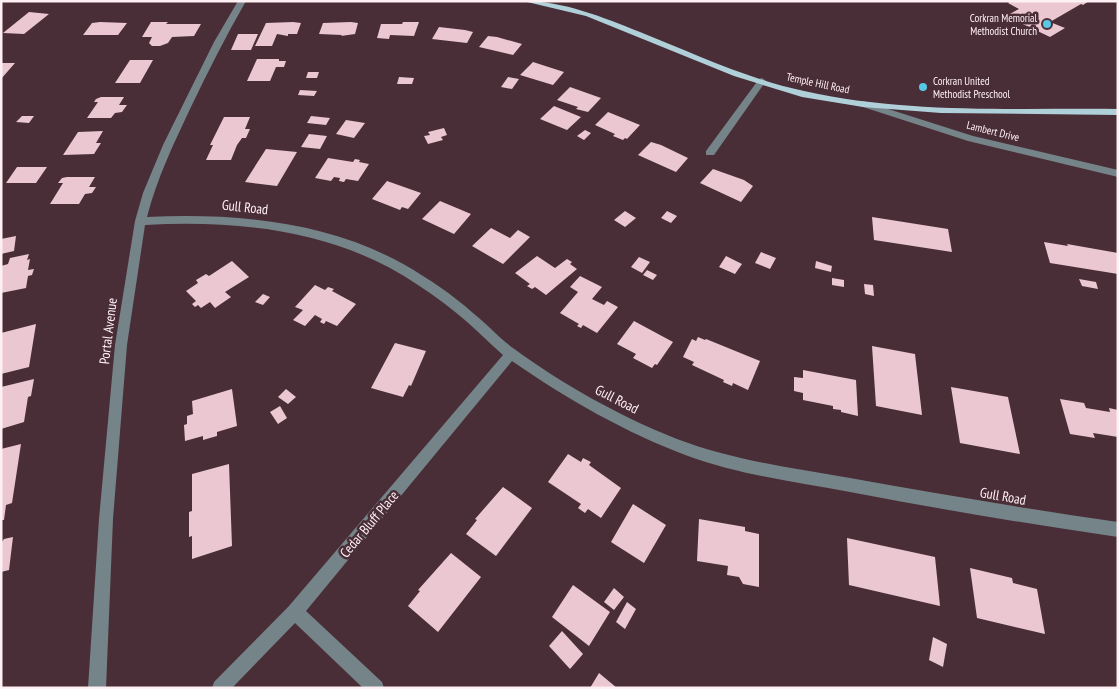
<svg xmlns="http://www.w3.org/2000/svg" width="1119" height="689" viewBox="0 0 1119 689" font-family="'PT Sans Narrow',sans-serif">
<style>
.building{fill:#ebc7d1}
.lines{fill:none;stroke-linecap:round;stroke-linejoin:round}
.minor{fill:#758488;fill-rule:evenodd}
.major{fill:#b0d0d9;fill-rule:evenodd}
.poi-dot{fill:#59c8e5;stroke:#4a2e37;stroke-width:2}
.labels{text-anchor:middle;stroke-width:5;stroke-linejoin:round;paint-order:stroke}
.far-poi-label{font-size:11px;fill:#fff0f4;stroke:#4a2e37;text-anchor:end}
.far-street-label{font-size:11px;fill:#fff0f4;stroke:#4a2e37}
.street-label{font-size:14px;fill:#fff0f4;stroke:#4a2e37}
</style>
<rect width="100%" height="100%" fill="#4a2e37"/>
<!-- building -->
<path class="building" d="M1011,1H1089L1083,5L1081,4L1050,22L1065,28L1050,37L1006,16L1019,9L1008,3Z
M29,12L49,14L24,34L3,33Z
M151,22H168L166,24H201L194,36L172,37L168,43L160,46H152L149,43L152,37H142Z
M293,22L301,23L297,34H288V36L277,34L272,46H255L266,23Z
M351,22L358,23L355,34L341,36L342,35L319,34L323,23Z
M403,22H419L414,36L390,35L389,39L377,38L381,24H402Z
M92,23L100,22L127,23L118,35H83Z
M439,27L465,30L473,32L467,43L432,39Z
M238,34H258L251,50H231Z
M488,36L497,37L522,44L513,55L479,47Z
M257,59H279V61H286L284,67H276L270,81H247Z
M130,60H153L140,83H115Z
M533,62L564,72L553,85L520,75Z
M1,63H15L1,79Z
M308,72H319L317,78H306Z
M399,77L414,78L412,84H397Z
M508,77L519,79L512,89L501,87Z
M570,87L601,98L588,112L576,109L578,107L557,100Z
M300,90L317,91L314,96L298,95Z
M101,97H124L119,105H127L122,112L115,113L111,118H87L98,102H94L96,99Z
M554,106L581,117L567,130L540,119Z
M608,112L640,125L627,139L625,138L623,140L613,136L615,134L595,125Z
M22,116H34L29,123L16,122Z
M311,116L330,118L326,125L307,123Z
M224,117H250L245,129H250L246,138H242L237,145L231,160H206L213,145H210Z
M346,120L365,123L354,138L336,134Z
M444,128L447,135L441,137L443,140L428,144L424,136L430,135L428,132Z
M585,130L591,133L584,140L577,136Z
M103,131L96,143H101L94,154L63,155L78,132Z
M309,134L327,136L320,149L301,147Z
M651,142L661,145L688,158L676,172L638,155Z
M266,149L297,152L277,186L245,182Z
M328,158L353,162L355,159L360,160L359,162L369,164L358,181L346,179L344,182L339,181L340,178L334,177L331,181L315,178Z
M17,167H47L36,183H6Z
M713,169L744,180L753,186L741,202L700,183Z
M67,177H95L89,187H96L92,193L85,194L79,204H50L63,183H58L62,178Z
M387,181L421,193L408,209L402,207L400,210L372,199Z
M440,201L471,214L454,234L422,219Z
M625,211L636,218L625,227L614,220Z
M667,211L677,216L671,223L661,218Z
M872,217L948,229L952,252L874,240Z
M491,228L510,238L518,230L530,237L503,264L472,246Z
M16,236L14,251L1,254V239Z
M1044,242L1068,246L1067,244L1118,253V274L1050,263Z
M761,252L776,258L770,269L755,263Z
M29,254L27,260L30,259L28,270L34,269L32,275L28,276L26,288L1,293V266L8,264L10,258Z
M537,256L555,268L567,259L572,262L570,264L577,269L546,295L535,287L532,289L527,286L530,284L515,273Z
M726,256L742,264L735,274L719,267Z
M639,257L650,262L642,273L631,267Z
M232,261L249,277L225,292L231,297L215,308L210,302L201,308L198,305L195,307L192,304L196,301L186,291L198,283L196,280L206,274L209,276Z
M816,261L832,266L831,272L815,268Z
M647,270L657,275L653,280L643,275Z
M580,276L602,287L592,299L604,305L607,301L618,307L597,333L583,325L581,328L577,326L579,324L560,313L578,292L570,287Z
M832,278L844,280V287L832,285Z
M1079,279L1096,282L1098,289L1082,286Z
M864,284L873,285L874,296L865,294Z
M315,285L325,290L328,287L334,289L332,291L356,304L337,326L326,321L324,324L320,322L322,319L315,315L305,326L293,320L303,310L295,307Z
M263,294L270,297L263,305L255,302Z
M634,321L673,342L657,365L655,364L652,368L633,358L636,354L617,344Z
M36,324L29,367L1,374V333Z
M698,337L705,340L706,339L760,361L748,390L733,383L732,386L723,382L724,380L692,365L694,362L683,357L692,339L696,341Z
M395,343L426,351L411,386L409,385L403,397L371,388Z
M872,346L915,354L922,415L876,406Z
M803,370L856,380L858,416L841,412V410L833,409V406L803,400V393L794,391V377L803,378Z
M34,379L31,396L28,397L24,422L1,429V387Z
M951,387L1008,397L1020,454L960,443Z
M232,389L237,426L217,432V436L203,440V436L185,441L184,425L187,424V416L193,414L192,401Z
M286,389L296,397L288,404L278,397Z
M1060,399L1084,403L1086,408L1110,412L1109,408L1118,410V437L1093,433L1095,438L1070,434Z
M280,406L287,418L278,424L270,412Z
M21,444L12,503L6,505L4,520H1V449Z
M568,454L581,462L583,458L591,462L589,465L621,488L601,518L588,509L585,513L578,508L581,504L548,482Z
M229,464L232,546L192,559V536L189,537V512L192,511V474Z
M503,487L532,508L496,556L466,534L477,520L475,519Z
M633,504L666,525L644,563L611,542Z
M699,519L745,527V531L759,534V587L743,584L739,577L727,575L728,566L697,561Z
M13,537L9,570L1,572V543L4,539Z
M847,538L935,557L940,606L849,585Z
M451,553L481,577L438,632L408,606L420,591L418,590Z
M970,568L1012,578L1013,583L1037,589L1045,634L977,618Z
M573,585L610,612L589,646L552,617Z
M614,588L624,597L614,610L604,602Z
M627,602L636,609L625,629L616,622Z
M562,631L583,654L570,669L549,646Z
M933,637L947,644L943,667L929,660Z
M599,673L617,688H590Z"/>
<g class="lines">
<!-- minor -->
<path class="minor" d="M238,1H246C226,36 208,71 191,107C174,143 157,178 147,217C235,213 327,221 405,265C429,279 453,295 473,313C487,324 498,337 513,348C562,384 619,416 677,439C732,460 792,468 850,478C939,494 1028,509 1118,522V537C1028,524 939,509 850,492C796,482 740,475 688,456C626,433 567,399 512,361L306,611L382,682L384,688H363L295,623L232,688H212L214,682L289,606L503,355C490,344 479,332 466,321C451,308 435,296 418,285C337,230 240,220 145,225L127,345L113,519L106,688H88L99,519L115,345L135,221L143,193L163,145L214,42Z
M762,78L766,81L714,155H706V151L759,79Z
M863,101L973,136L1118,170V177L968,141L860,106L858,104Z"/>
<!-- major -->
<path class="major" d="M523,1C564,1 602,17 640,32C693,53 747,79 804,91C906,114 1014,108 1118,109V115L941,113L863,107L802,97L734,76L586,16Z"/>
</g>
<!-- markers -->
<g class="poi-dot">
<circle cx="1047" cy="24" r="5"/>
<circle cx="923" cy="87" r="5"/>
</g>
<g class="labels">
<!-- far-poi labels -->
<g class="far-poi-label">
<text x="1037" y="22">Corkran Memorial<tspan x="1037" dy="13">Methodist Church</tspan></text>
<text x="933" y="85" text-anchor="start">Corkran United<tspan x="933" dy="13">Methodist Preschool</tspan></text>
</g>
<!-- far-street labels -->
<g class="far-street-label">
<text transform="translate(818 83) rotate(12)" y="4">Temple Hill Road</text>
<text transform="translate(993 131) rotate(14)" y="4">Lambert Drive</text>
</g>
<!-- street labels -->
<g class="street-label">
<text transform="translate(245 207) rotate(6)" y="5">Gull Road</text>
<text transform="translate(108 331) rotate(-83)" y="5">Portal Avenue</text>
<text transform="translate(617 399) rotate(27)" y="5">Gull Road</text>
<text transform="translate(1003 496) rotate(10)" y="5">Gull Road</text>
<text transform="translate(369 524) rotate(-50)" y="5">Cedar Bluff Place</text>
</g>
</g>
<!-- border -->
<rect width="1119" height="689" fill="none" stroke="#fff0f4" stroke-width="5"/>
</svg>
